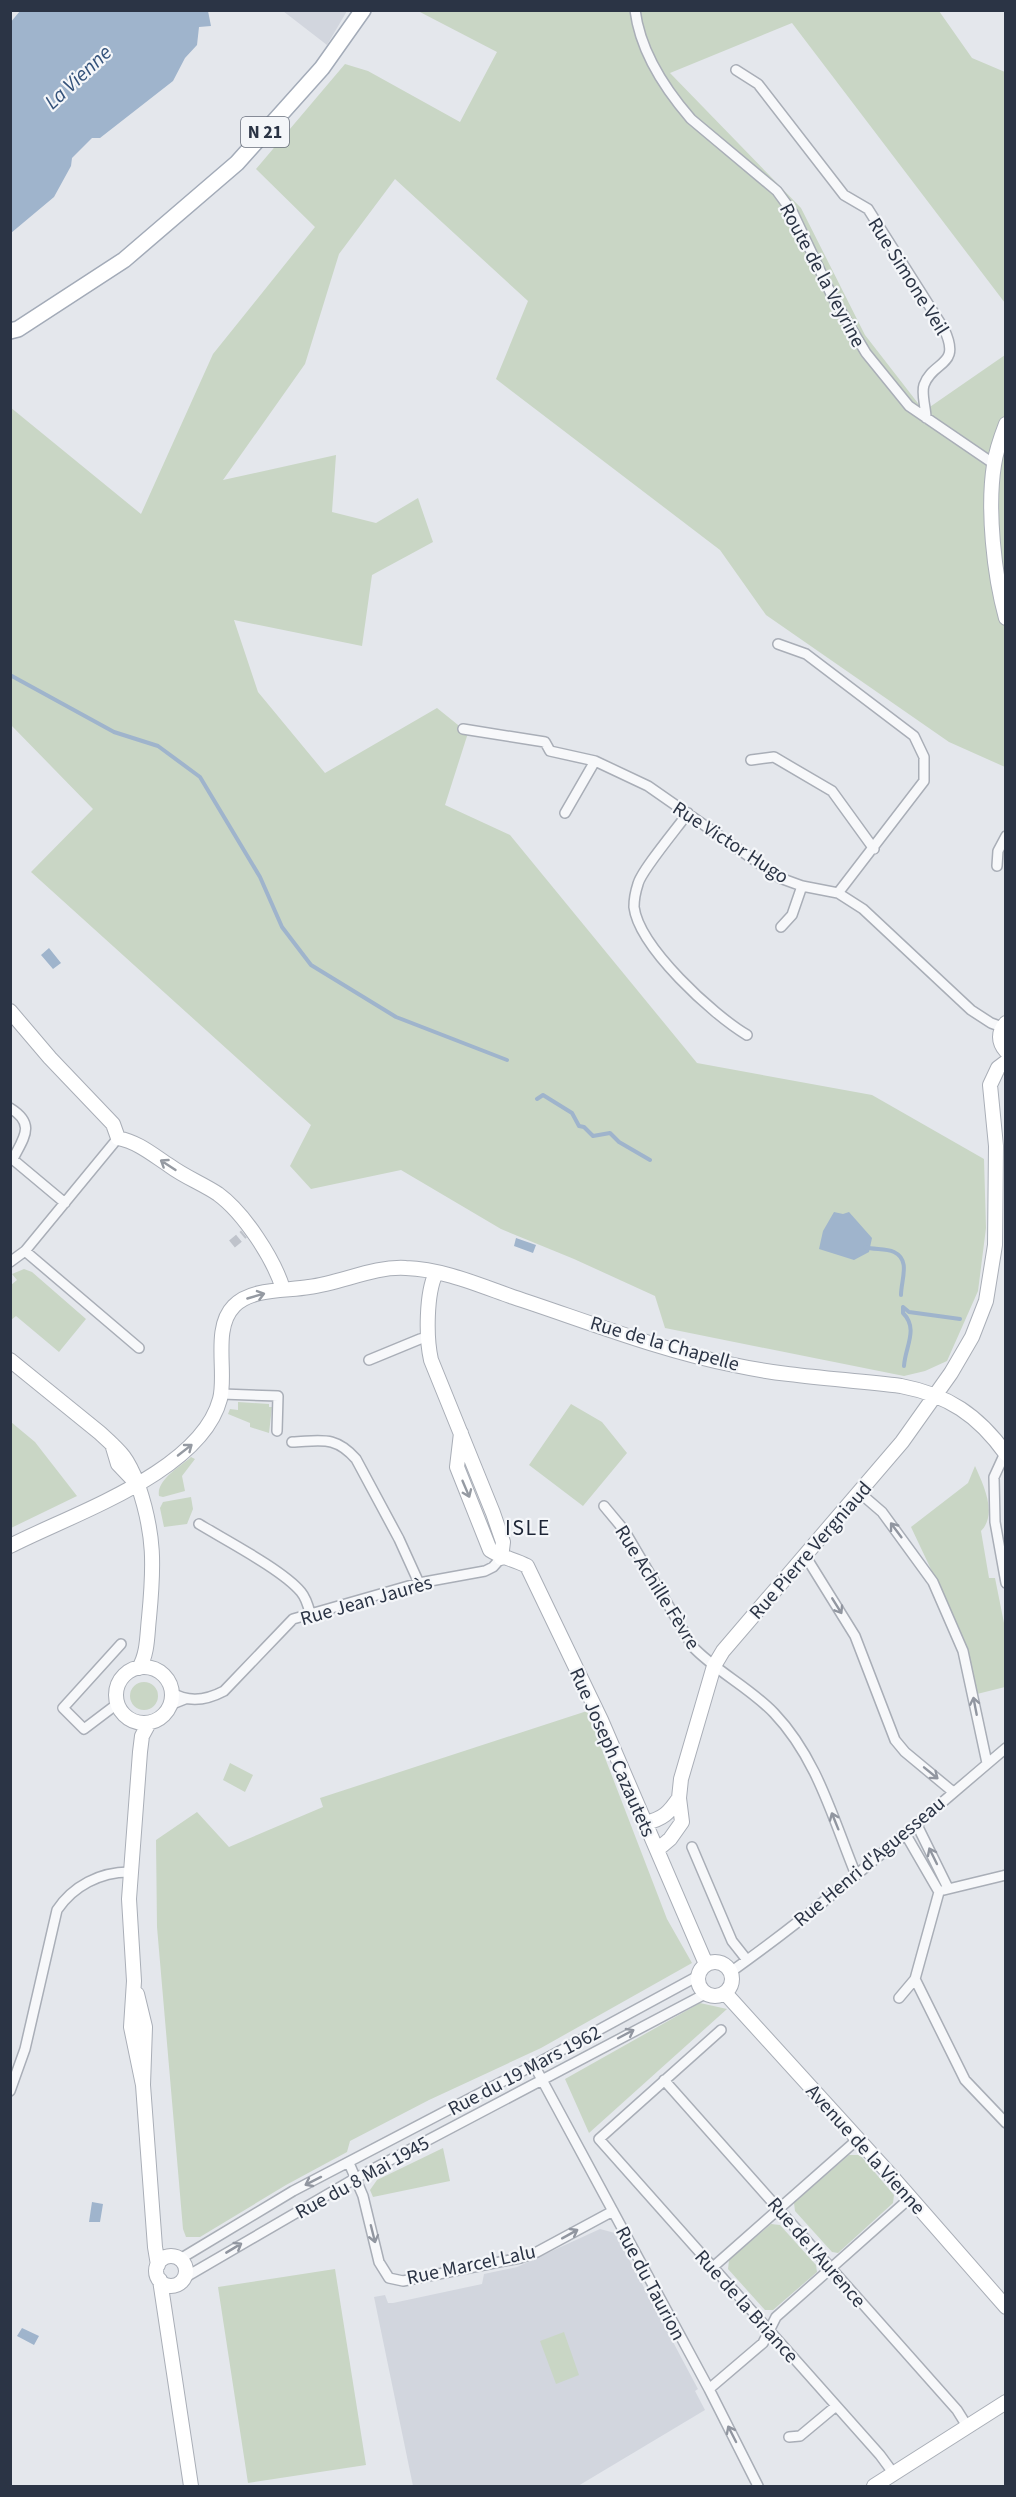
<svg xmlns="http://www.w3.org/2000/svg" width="1016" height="2497" viewBox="0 0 1016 2497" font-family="'Source Sans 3',sans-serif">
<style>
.built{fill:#d2d6de}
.green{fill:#c9d6c5}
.water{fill:#9fb4cc}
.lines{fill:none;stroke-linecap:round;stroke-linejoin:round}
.stream{stroke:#9fb4cc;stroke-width:4}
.street-tunnel{stroke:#bfc3cb;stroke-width:9;stroke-dasharray:9 4.5;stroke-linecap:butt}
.street-casing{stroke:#a9aeb7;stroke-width:12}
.secondary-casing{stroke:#a9aeb7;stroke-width:16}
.primary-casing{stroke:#a3abb8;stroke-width:18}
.street{stroke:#f7f8fa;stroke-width:9}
.secondary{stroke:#fff;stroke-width:14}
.primary{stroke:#fff;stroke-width:15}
.oneway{stroke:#959aa2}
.oneway2{stroke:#9196a0}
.labels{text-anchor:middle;stroke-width:4.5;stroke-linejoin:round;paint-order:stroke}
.shield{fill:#f4f6f9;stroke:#676e7b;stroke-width:1.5}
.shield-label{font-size:18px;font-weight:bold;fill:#2b3445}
.street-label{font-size:20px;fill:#2b3445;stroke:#f4f6f9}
.water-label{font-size:21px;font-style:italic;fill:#34527a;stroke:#f4f6f9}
.quarter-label{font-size:22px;letter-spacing:1.5px;fill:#1d2536;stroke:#f4f6f9}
</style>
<rect width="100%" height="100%" fill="#e4e7ec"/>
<!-- built -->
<path class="built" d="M283,11H347L327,45Z
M600,2229L615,2233L698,2389L695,2391L705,2410L578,2486H413L374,2297L385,2295L388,2303H393L482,2284L484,2274L517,2267Z"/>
<!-- green -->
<path class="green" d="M418,11H939L972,58L1005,72V303L792,23L670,73L801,208L865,335L924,411L1005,355V767L949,742L766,615L720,550L496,379L528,301L395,179L339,254L305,364L223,480L336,455L332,512L376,523L418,498L433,542L372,575L362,646L234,620L258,692L325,773L437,708L468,733L445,805L510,835L697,1063L872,1095L984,1159L986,1228L978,1291L947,1361L925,1371L904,1376L665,1328L655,1296L574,1259L501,1229L401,1170L311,1189L290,1166L311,1125L31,872L93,809L11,725L10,407L141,514L213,354L315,227L256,169L345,64L368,71L460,122L497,52Z
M24,1269L32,1272L86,1319L59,1352L16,1316L11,1320V1285L17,1280L12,1274Z
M238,1402L269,1404V1407H272L269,1433L250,1427V1423L228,1414L230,1409L238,1410Z
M571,1404L602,1422L627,1453L583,1506L529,1465Z
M11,1422L35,1442L77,1496L11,1528Z
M191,1457L195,1459L182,1476L185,1491L163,1497L159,1496C156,1480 181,1466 191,1457Z
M975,1466C983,1484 998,1514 981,1531L989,1578H995L1005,1628V1687L977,1694L962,1635L911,1527L968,1483Z
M191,1497L193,1509L187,1524L164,1527L160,1508L163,1502Z
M130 1696a14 14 0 1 1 28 0a14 14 0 1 1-28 0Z
M587,1711L667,1919L692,1963L541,2048L429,2100L350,2141L347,2152L286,2185L200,2237H186L183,2229L157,1927L156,1840L197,1812L229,1847L323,1807L320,1798Z
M230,1763L253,1775L245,1792L223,1780Z
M700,2003L727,2009L589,2133L565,2079Z
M443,2148L450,2181L373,2197L370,2190L377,2180Z
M849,2155H860L894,2195L893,2203L838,2253L832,2252L795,2211L794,2203Z
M771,2224L780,2225L816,2265L817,2272L773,2310H765L728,2269L729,2260Z
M335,2269L366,2465L248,2483L218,2287Z
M564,2332L579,2375L556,2384L540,2341Z"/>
<!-- water -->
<path class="water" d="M208,11L211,26L199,27L197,45L185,58L173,81L100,138H92L72,158L71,166L54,197L11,233L10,23L20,11Z
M49,948L61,963L53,969L41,955Z
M834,1212L843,1214L849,1212L872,1238L869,1252L854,1260L819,1249L823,1231Z
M516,1238L536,1245L533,1253L514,1246Z
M92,2202L103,2204L100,2222H89Z
M22,2328L39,2336L34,2345L17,2336Z"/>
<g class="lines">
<!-- stream -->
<path class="stream" d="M10,675L114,732L158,746L200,777L260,877L282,927L311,965L396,1017L507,1060
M537,1099L543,1095L572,1113L579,1126L584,1127L593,1136L610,1133L619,1142L650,1160
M865,1247C874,1250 885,1248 894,1252C911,1260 901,1280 901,1295
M903,1307V1313C919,1329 905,1347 904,1366
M903,1307L909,1312L960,1319"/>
<!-- street-tunnel -->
<path class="street-tunnel" d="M232,1244L244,1234"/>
<!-- street casing -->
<g class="street-casing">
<path id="street" d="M635,10C640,50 665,89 691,119L777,191L793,213L832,296L866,353L909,406L994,464
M736,70L758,84L844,195L868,209L944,329C962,367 933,360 924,385C921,394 926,408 926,418
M778,644L806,654L914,736L924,757V781L838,893
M463,729L545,742L550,751L595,761L648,786L780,878L802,886L838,893L863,909L971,1010L991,1023L1002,1027
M751,760L774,757L832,791L874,849
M565,813L595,761
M688,813C678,827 641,871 638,884C636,890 634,900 634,907C639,947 713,1015 747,1035
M997,866L998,851L1006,836
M781,927L792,915L802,886
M10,1108C36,1124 24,1137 13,1159
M10,1157L65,1203
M25,1251L139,1348
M10,1262L25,1251L118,1138
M369,1360L420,1339L429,1337
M222,1394L278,1396L277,1431
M292,1442C321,1441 335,1435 356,1459L399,1539L419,1583
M1005,1453L994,1477L995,1522L1006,1583
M860,1493L882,1512L933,1582L963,1651L987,1763
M604,1506L624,1530L693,1647C717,1672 749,1687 774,1713C817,1758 833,1819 856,1875
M199,1524C225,1540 283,1570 301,1592C306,1598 308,1605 310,1613
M806,1557L855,1636L895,1740L905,1752L952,1791
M171,1692C188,1703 207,1700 224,1691L293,1619L419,1583L485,1571L493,1567L501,1558
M117,1704L84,1729L63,1708L121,1644
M170,1705L185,1699
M917,1825L948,1888
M906,1835L939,1892L915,1979L965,2080L1006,2123
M692,1847L732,1941L747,1960
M944,1890L1006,1875
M732,1971C828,1903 916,1824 1006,1748
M899,1998L915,1979
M721,2030L599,2139L880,2455L894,2474
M534,2065L709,2389L758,2486
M664,2080L957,2410L967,2426
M10,2091L25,2049L57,1910C73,1886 100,1872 129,1872
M349,2163L363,2196L379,2262L389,2278L403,2281L520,2258L537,2252L613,2211
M180,2259L293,2191L534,2065L698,1976
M713,2267L858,2139
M184,2278L356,2178L705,1994
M709,2389L763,2343L776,2317L910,2198
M789,2437L800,2436L836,2406"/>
</g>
<!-- secondary casing -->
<g class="secondary-casing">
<path id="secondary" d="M1006,424C1001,437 996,451 994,465C987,509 994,575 1006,618
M10,1011L50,1058L113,1124L118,1138C138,1142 153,1155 170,1166C185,1177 203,1184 218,1194C244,1213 274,1259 283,1289
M1006,1023C998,1032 998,1042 1006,1051
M436,1273C426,1293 426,1338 431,1360L493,1513L503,1542L501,1558
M10,1360L100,1433C122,1453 127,1457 138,1485L118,1464L112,1444
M461,1433L457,1467L490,1550C502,1558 514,1559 527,1566L601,1720L706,1964
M138,1485C155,1535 154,1566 149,1618C147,1635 148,1653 139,1668
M10,1546C72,1514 201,1472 220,1399C227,1373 212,1328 234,1306C251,1288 286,1291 309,1287C342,1283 373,1266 406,1268C442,1269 479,1285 513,1297C586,1321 659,1350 734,1365C789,1377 846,1379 901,1386C948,1395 978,1415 1006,1454
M116 1695a28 28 0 1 1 56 0a28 28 0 1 1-56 0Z
M645,1823C663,1819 669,1813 679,1798
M657,1850L670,1839L682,1822L679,1798L681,1779L714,1666L723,1651L902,1442L951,1373L972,1337L986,1301L995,1245L996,1146L990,1085L998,1068L1006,1062
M698 1979a17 17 0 1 1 34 0a17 17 0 1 1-34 0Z
M137,1994L145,2027L143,2085L155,2247L158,2265
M726,1994L886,2170L1006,2307
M143,2085L131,2027L134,1981L129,1899L140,1752L142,1736L149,1723
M156 2271a15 15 0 1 1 30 0a15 15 0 1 1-30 0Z
M160,2280L191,2486
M874,2486L1006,2402"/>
</g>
<!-- primary casing -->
<g class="primary-casing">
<path id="primary" d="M10,331L18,329L124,260L237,163L322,68L363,10"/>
</g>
<!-- street -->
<use href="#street" class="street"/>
<!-- secondary -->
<use href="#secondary" class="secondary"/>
<!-- primary -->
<use href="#primary" class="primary"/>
</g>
<!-- one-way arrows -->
<defs><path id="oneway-shaft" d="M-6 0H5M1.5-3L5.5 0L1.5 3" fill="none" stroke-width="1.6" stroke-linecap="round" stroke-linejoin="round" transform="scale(1.5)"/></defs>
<g class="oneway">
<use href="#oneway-shaft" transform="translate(168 1165) rotate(-147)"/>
<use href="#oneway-shaft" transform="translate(256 1296) rotate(-16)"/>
<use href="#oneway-shaft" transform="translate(185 1450) rotate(-38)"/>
<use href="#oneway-shaft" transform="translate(466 1489) rotate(67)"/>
</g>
<g class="oneway2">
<use href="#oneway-shaft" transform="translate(896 1530) rotate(-127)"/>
<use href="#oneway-shaft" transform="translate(837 1606) rotate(58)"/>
<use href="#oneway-shaft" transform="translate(975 1706) rotate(-101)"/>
<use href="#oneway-shaft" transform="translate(931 1773) rotate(39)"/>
<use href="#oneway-shaft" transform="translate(835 1821) rotate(-112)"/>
<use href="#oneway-shaft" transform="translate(933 1856) rotate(-116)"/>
<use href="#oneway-shaft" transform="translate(626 2034) rotate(-28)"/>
<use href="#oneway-shaft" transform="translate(313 2181) rotate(153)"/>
<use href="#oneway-shaft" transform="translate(373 2234) rotate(76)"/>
<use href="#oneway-shaft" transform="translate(570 2234) rotate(-29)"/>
<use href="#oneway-shaft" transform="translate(234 2248) rotate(-31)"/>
<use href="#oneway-shaft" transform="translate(732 2434) rotate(-117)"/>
</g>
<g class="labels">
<!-- shield labels -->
<rect class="shield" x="241" y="117" width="48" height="30" rx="4.5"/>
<g class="shield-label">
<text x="265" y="138">N 21</text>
</g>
<!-- street labels -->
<g class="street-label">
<text transform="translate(823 275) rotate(62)" y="7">Route de la Veyrine</text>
<text transform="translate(909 276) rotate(58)" y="7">Rue Simone Veil</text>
<text transform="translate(731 842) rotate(33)" y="7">Rue Victor Hugo</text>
<text transform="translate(665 1343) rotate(16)" y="7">Rue de la Chapelle</text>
<text transform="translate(810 1550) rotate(-49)" y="7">Rue Pierre Vergniaud</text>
<text transform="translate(658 1587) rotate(58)" y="7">Rue Achille Fèvre</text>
<text transform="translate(366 1600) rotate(-16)" y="7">Rue Jean Jaurès</text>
<text transform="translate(613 1752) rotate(66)" y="7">Rue Joseph Cazautets</text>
<text transform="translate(869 1861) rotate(-40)" y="7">Rue Henri d'Aguesseau</text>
<text transform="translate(524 2070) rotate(-28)" y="7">Rue du 19 Mars 1962</text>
<text transform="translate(866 2149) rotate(48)" y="7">Avenue de la Vienne</text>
<text transform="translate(362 2177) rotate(-29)" y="7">Rue du 8 Mai 1945</text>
<text transform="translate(817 2252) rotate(49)" y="7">Rue de l'Aurence</text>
<text transform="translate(471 2264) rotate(-12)" y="7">Rue Marcel Lalu</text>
<text transform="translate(651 2283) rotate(62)" y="7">Rue du Taurion</text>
<text transform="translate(747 2306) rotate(48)" y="7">Rue de la Briance</text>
</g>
<!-- water labels -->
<g class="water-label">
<text transform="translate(78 77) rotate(-43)" y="7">La Vienne</text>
</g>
<!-- quarter labels -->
<g class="quarter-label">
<text x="528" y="1535">ISLE</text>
</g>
</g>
<!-- border -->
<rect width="1016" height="2497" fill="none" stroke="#2b3445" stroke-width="24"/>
</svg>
